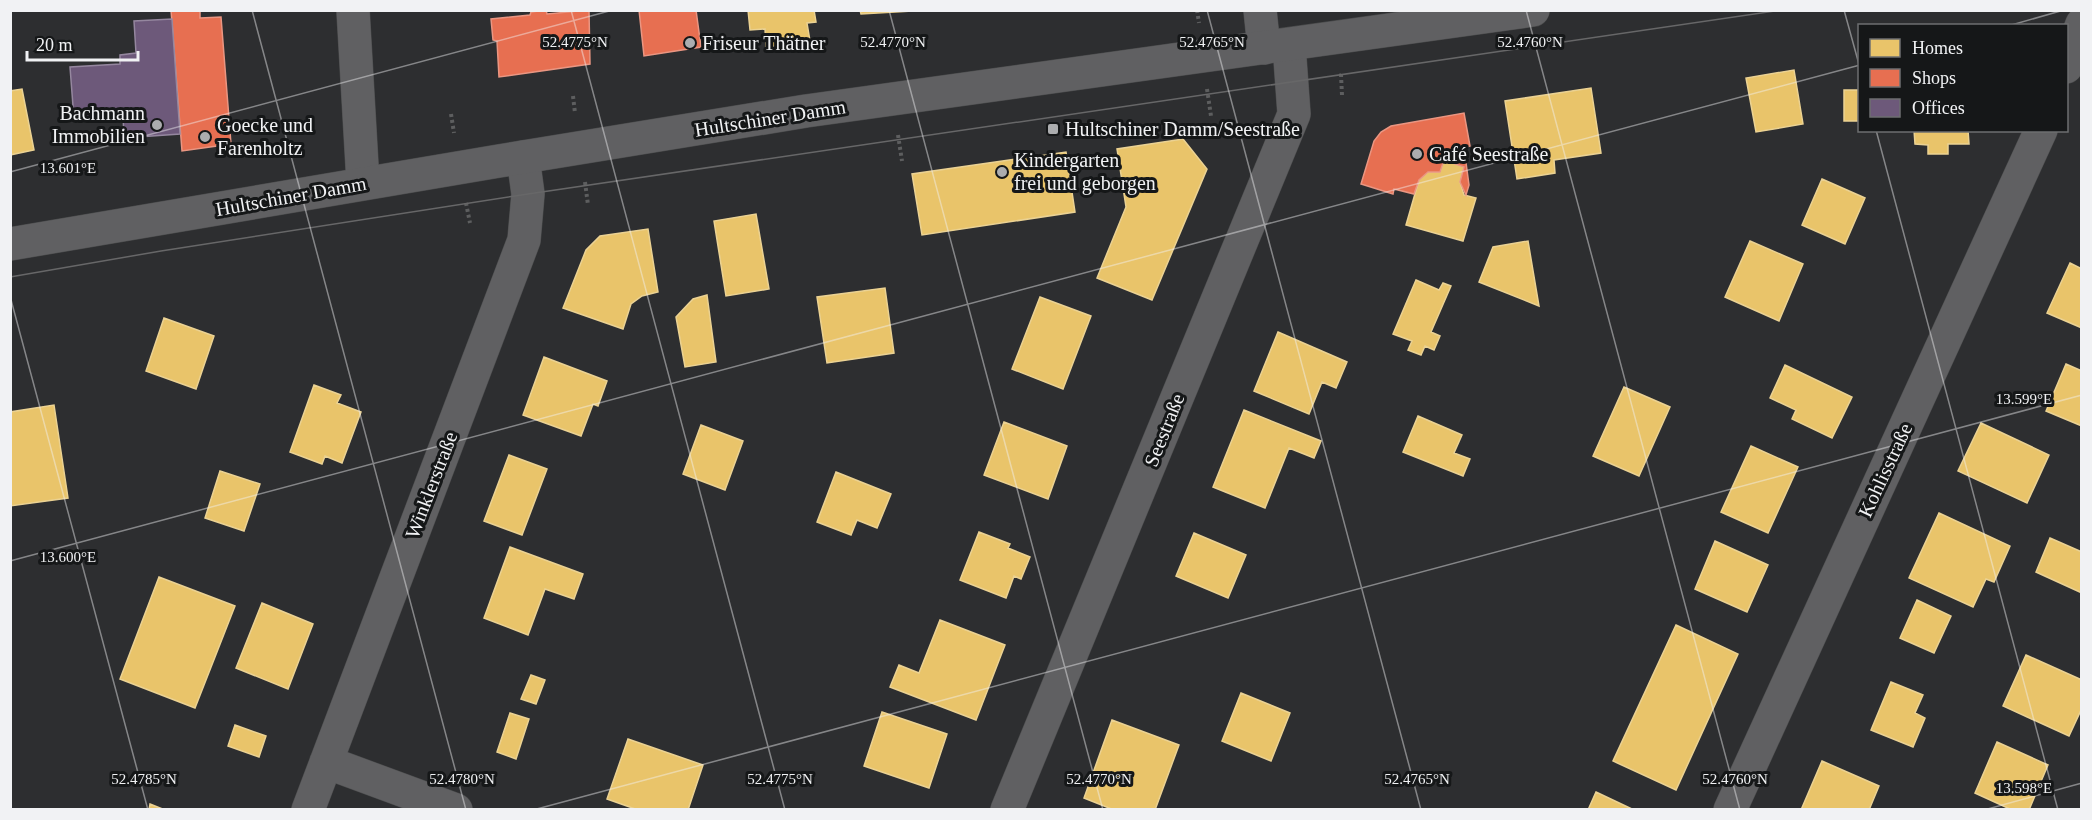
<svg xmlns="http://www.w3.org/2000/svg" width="2092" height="820" viewBox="0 0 2092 820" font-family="'Times New Roman',serif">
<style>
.homes{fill:#e9c46a;stroke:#ebd293;stroke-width:1.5}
.shops{fill:#e76f51;stroke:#ea9682;stroke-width:1.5}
.offices{fill:#6d597a;stroke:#95879f;stroke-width:1.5}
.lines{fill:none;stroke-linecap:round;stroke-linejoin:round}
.minor-casing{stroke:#4a4b4c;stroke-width:34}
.tertiary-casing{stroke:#4a4b4c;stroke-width:34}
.secondary-casing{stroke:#4a4b4c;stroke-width:34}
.path{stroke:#5d5e5f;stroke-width:4;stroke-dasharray:3 3;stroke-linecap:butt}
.minor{stroke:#606062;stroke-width:33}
.tertiary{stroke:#606062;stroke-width:33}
.secondary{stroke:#606062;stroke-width:33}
.tram{stroke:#676768;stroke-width:1.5}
.ticks{fill:none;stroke:#f1f2f4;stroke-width:1.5;stroke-opacity:0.45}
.poi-dot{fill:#acadaf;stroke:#151718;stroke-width:2}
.labels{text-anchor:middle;stroke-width:6;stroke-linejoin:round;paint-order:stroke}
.poi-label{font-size:20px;fill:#f1f2f4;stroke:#151718;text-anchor:start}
.street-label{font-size:20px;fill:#f1f2f4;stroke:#151718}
.ticks-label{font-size:15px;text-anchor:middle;fill:#f1f2f4;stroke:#151718;stroke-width:6;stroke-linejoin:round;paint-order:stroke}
</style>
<rect width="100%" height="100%" fill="#2d2e30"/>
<!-- homes -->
<path class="homes" d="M748,10H814L816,22L807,23L810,41L766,47L765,29L750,30Z
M860,10H912V11L861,14Z
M1794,70L1803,124L1756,132L1746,78Z
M1591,88L1601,153L1554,160L1555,173L1517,179L1505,101Z
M22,89L34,150L10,155V91Z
M1844,90H1860V121H1844Z
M1914,130H1968L1969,144H1948V154H1928V145L1915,144Z
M1183,139L1207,169L1152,300L1097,278L1126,207L1117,149Z
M1066,152L1075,212L922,235L912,174Z
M1444,160L1464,167L1460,182L1464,195L1476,198L1463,241L1406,225L1419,180L1428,172H1440Z
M1822,179L1865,198L1845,244L1802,225Z
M756,214L769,289L726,296L714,221Z
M648,229L658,292L642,296L631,304L623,329L563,308L586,250L600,236Z
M1528,241L1539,306L1479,282L1493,247Z
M1750,241L1803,264L1779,321L1725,297Z
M2070,263L2082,269V328L2047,313Z
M1416,280L1439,290L1443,283L1451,286L1431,332L1440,336L1434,350L1425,346L1421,355L1408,350L1412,341L1393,334Z
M885,288L894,353L827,363L817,297Z
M707,295L716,362L685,367L676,317L693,299Z
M1040,297L1091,316L1063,389L1012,369Z
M164,318L214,336L196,389L146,371Z
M1278,332L1347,362L1336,388L1322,382L1309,414L1254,391Z
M544,357L607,381L598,406L593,404L581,436L523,415Z
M2066,364L2082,371V426L2046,411Z
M1785,365L1852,397L1832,438L1792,419L1796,410L1770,398Z
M314,385L341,395L337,403L361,412L342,463L325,456L322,464L290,452Z
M1624,387L1670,407L1639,476L1593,456Z
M54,405L68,498L10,506V412Z
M1244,410L1321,441L1314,458L1289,448L1265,508L1213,487Z
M1418,416L1462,435L1454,453L1470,459L1463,476L1403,452Z
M1004,422L1067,446L1048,499L984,475Z
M1981,423L2049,455L2027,503L1958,471Z
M701,425L743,441L725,490L683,474Z
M1751,446L1798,467L1768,533L1721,512Z
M509,455L547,469L522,535L484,521Z
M220,471L260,484L244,531L205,518Z
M836,472L891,494L877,528L857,520L851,535L817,522Z
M1939,513L2010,546L1994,582L1986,579L1973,607L1909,578Z
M979,532L1010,544L1008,548L1030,557L1021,579L1014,576L1006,598L960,580Z
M1194,533L1246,555L1228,598L1176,576Z
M2050,538L2082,552V593L2036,572Z
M1715,541L1768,565L1747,612L1695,589Z
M510,547L583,574L574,599L545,589L528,635L484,618Z
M159,577L235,606L195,708L120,679Z
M1917,600L1951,616L1934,653L1900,638Z
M262,603L313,624L288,689L236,668Z
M940,620L1005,645L976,720L890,687L899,665L919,673Z
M1676,625L1738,654L1676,790L1613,761Z
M2026,655L2082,680V708L2069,736L2003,706Z
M531,675L545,680L536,704L521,699Z
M1891,682L1923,695L1915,713L1925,718L1913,747L1871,730Z
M1241,693L1290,713L1271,761L1222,741Z
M882,712L947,734L929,788L864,766Z
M510,713L529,719L516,759L497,752Z
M1112,720L1179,745L1155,810H1114L1084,798Z
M235,725L266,736L259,757L228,746Z
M628,739L703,765L688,810H638L607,799Z
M1997,742L2048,765L2029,810H2012L1975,793Z
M1822,761L1879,786L1869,810H1801Z
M1596,792L1634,810H1588Z
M150,804L165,810H149Z"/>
<!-- shops -->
<path class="shops" d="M171,10H200V18L221,17L231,144L182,151Z
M546,10L547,14L589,10L590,64L499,77L497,41L493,40L491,19L530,15L531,12Z
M639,10H696L701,47L644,56Z
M1464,113L1470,146L1464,148L1469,185L1466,195L1460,182L1464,167L1444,160L1440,172H1428L1419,180L1414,194L1394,189L1393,194L1361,184L1374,141L1381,132L1391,126Z"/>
<!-- offices -->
<path class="offices" d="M172,19L180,134L124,138L123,115L74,119L70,67L120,64V55L136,53L134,21Z"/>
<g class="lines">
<!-- minor casing -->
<g class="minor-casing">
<path id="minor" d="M353,10L363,183
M1260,10L1264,48
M326,762L456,810
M308,810L524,240L528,194L523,157
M1007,810L1294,114L1289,45"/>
</g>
<!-- tertiary casing -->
<g class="tertiary-casing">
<path id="tertiary" d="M2066,67L2082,24
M1730,810L2041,130"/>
</g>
<!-- secondary casing -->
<g class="secondary-casing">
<path id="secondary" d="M10,244L499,161L806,111L1533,10"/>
</g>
<!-- path -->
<path class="path" d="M1197,10L1199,23
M1207,89L1211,116
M1342,95L1341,75L1343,72
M573,96L575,113
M451,114L454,133
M898,135L902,161
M585,182L588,205
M466,203L470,223"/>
<!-- minor -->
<use href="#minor" class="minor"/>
<!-- tertiary -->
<use href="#tertiary" class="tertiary"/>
<!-- secondary -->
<use href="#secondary" class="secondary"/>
<!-- tram -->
<path class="tram" d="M10,277L161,251L528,194L1782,10"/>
</g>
<!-- ticks -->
<path class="ticks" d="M252,10L466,810M571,10L785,810M889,10L1103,810M1207,10L1421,810M1526,10L1740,810M1844,10L1860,68M2008,26L2064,10M1876,130L2058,810M10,172L613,10M10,296L148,810M10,561L1860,65M533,810L2082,395M1984,810L2082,783"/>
<!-- markers -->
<g class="poi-dot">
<circle cx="690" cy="43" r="6"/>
<circle cx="157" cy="125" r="6"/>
<rect x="1047" y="123" width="12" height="12" rx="3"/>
<circle cx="205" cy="137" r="6"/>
<circle cx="1417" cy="154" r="6"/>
<circle cx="1002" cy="172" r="6"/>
</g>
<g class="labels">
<!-- poi labels -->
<g class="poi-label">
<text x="702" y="50">Friseur Thätner</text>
<text x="145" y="120" text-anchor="end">Bachmann<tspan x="145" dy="23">Immobilien</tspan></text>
<text x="217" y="132">Goecke und<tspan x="217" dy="23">Farenholtz</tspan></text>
<text x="1065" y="136">Hultschiner Damm/Seestraße</text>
<text x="1429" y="161">Café Seestraße</text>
<text x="1014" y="167">Kindergarten<tspan x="1014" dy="23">frei und geborgen</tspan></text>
</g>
<!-- street labels -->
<g class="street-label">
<text transform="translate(770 118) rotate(-9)" y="7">Hultschiner Damm</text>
<text transform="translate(291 196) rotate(-10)" y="7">Hultschiner Damm</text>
<text transform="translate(1164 430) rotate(-68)" y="7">Seestraße</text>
<text transform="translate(1885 470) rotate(-65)" y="7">Kohlisstraße</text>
<text transform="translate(431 485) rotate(-69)" y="7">Winklerstraße</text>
</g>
</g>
<g class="ticks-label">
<text x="575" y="47">52.4775°N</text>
<text x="893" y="47">52.4770°N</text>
<text x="1530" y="47">52.4760°N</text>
<text x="1212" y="47">52.4765°N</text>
<text x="68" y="173">13.601°E</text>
<text x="2024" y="404">13.599°E</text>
<text x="68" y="562">13.600°E</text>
<text x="144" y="784">52.4785°N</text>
<text x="462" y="784">52.4780°N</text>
<text x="780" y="784">52.4775°N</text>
<text x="1099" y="784">52.4770°N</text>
<text x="1417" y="784">52.4765°N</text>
<text x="1735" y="784">52.4760°N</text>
<text x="2024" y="793">13.598°E</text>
</g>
<!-- border -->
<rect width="2092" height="820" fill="none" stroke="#f1f2f4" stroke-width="24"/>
<!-- legend -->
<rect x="1858" y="24" width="210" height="108" fill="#151718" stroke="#6d6f70" stroke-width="1.5"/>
<rect x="1870" y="39" width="30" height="18" fill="#e9c46a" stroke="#6d6f70" stroke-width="1.5"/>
<text x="1912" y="54" font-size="18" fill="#f1f2f4">Homes</text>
<rect x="1870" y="69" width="30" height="18" fill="#e76f51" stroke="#6d6f70" stroke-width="1.5"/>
<text x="1912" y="84" font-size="18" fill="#f1f2f4">Shops</text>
<rect x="1870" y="99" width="30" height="18" fill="#6d597a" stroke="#6d6f70" stroke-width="1.5"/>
<text x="1912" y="114" font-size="18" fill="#f1f2f4">Offices</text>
<!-- scale -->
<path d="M27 51v9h111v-9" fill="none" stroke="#f1f2f4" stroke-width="3"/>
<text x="36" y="51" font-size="18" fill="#f1f2f4" stroke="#151718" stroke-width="4.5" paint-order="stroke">20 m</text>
</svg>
